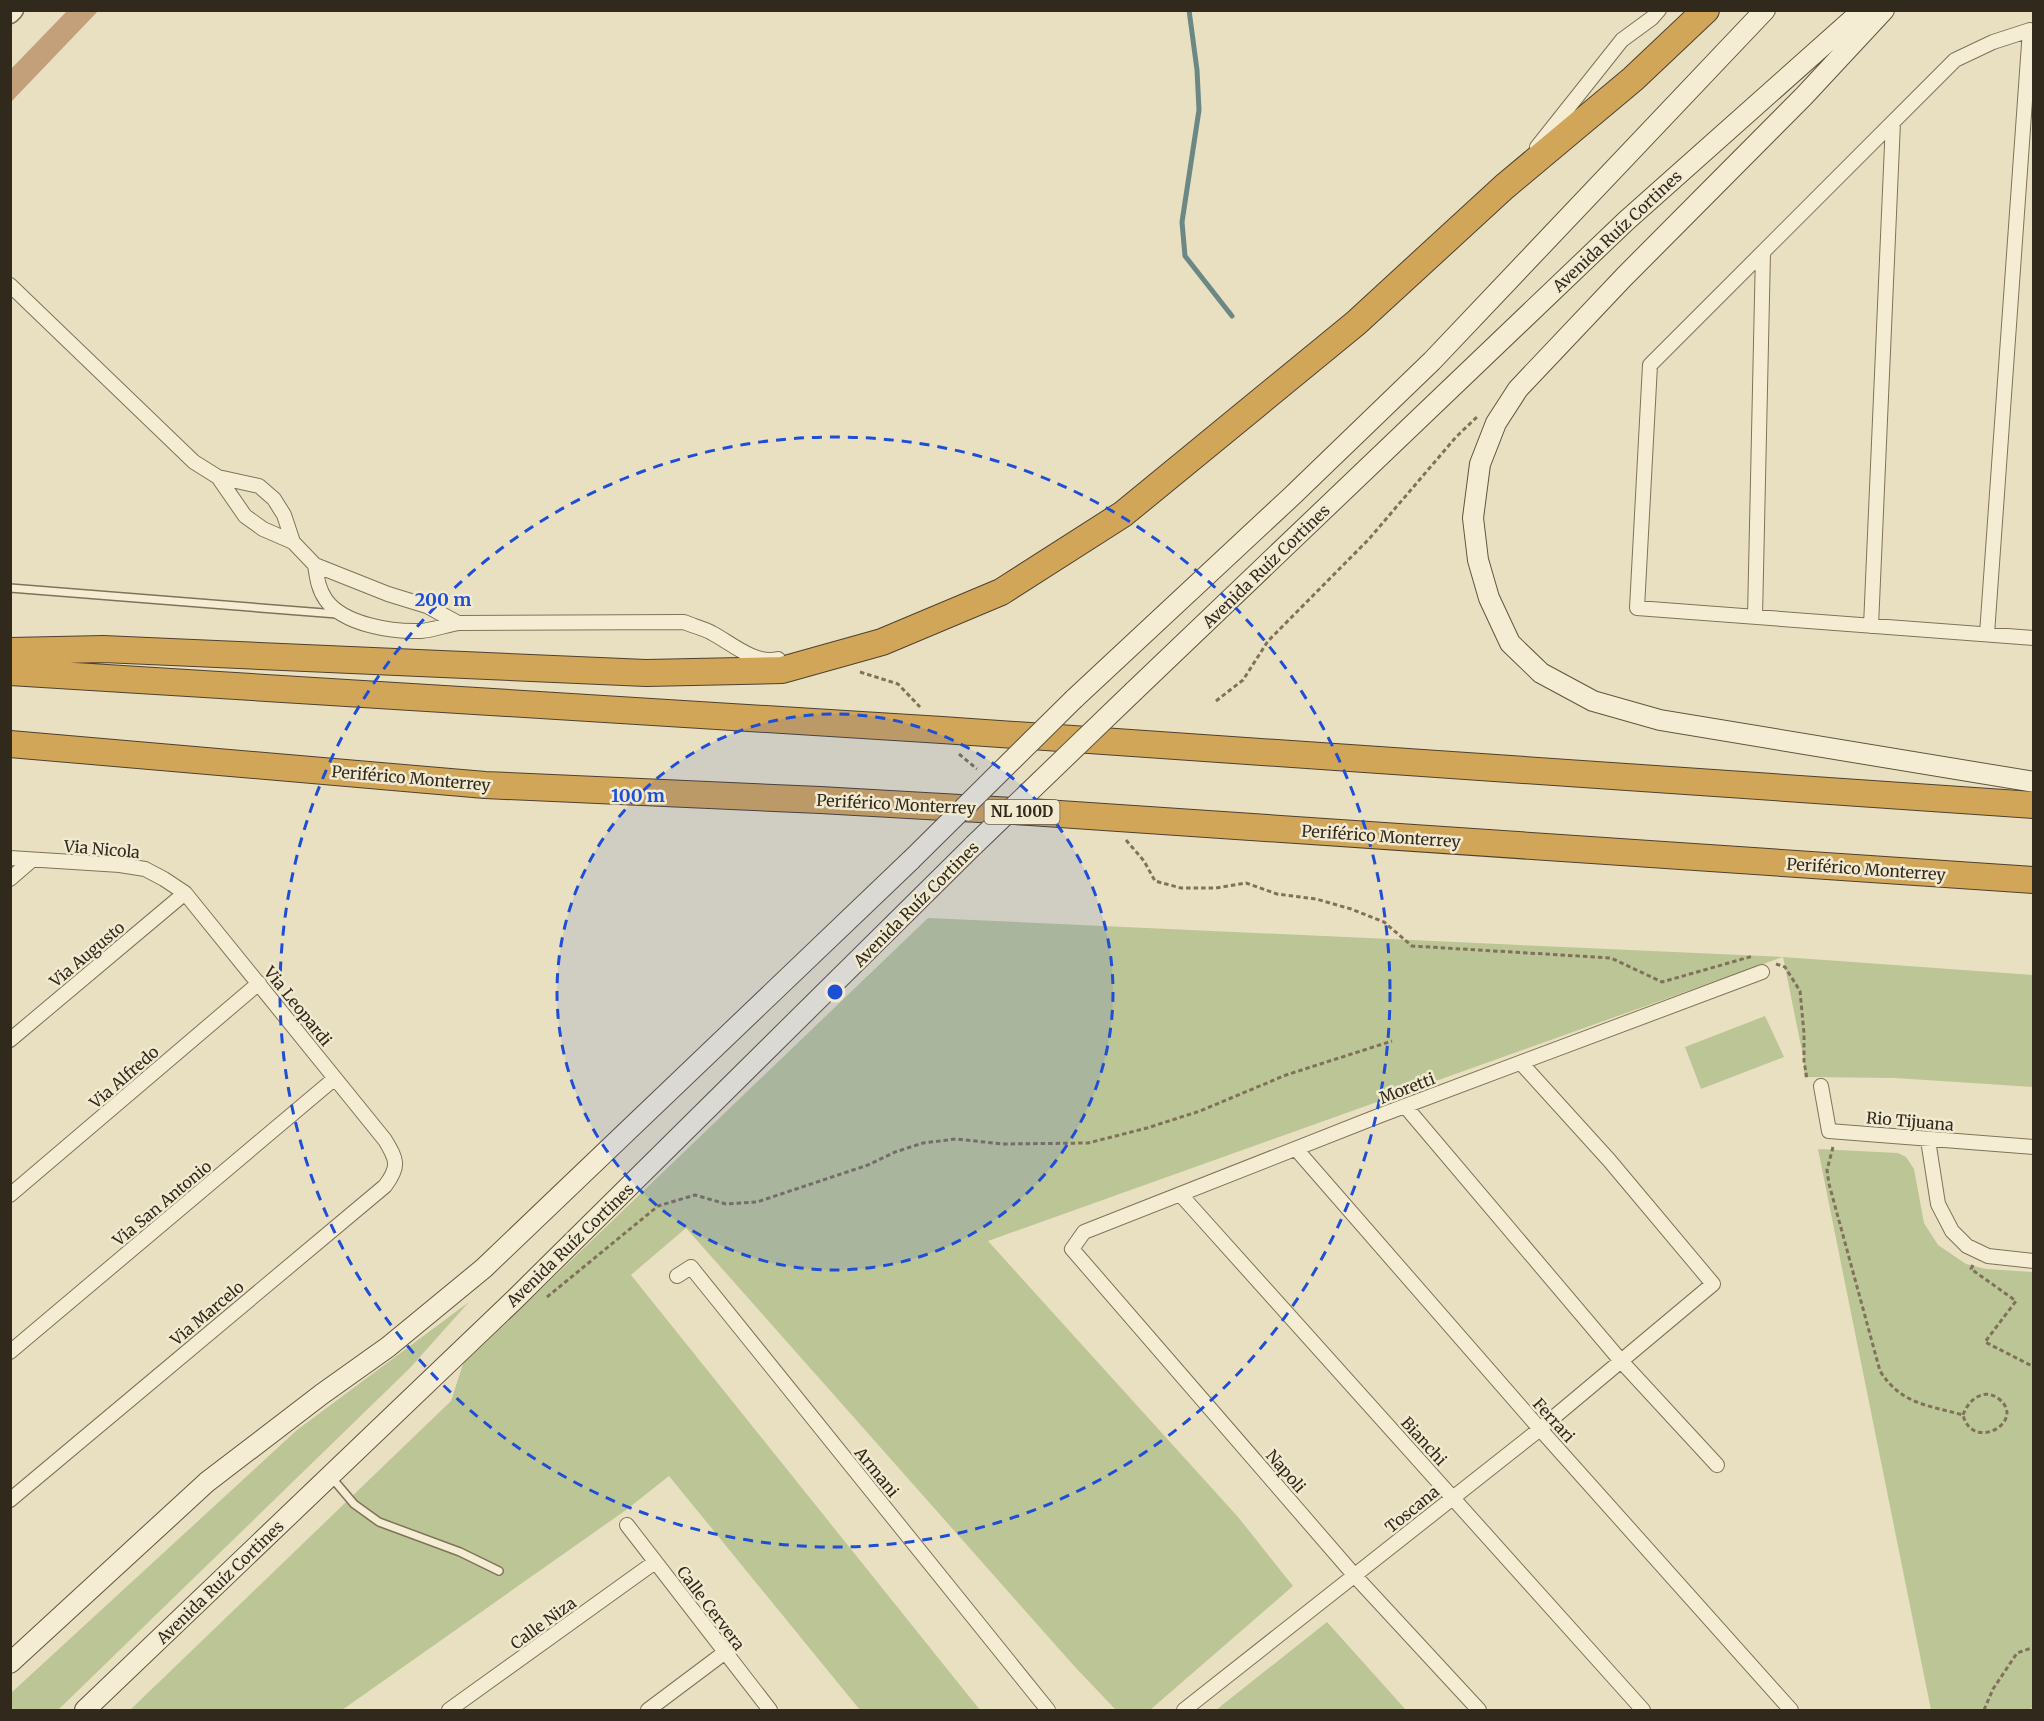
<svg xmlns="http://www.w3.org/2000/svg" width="2044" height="1721" viewBox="0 0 2044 1721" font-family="Merriweather,serif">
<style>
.green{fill:#bcc596}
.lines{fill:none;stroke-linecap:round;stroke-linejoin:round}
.stream{stroke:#6c8884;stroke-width:5}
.building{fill:#c39f7a}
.service-casing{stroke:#80725a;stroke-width:10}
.minor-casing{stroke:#80725a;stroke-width:16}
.tertiary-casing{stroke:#80725a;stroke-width:21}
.secondary-casing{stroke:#62533e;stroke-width:22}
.motorway-casing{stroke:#4e402f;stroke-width:28}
.path{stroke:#80725a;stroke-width:3;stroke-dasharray:4.5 3;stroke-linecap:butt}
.service{stroke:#f5edd3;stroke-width:7}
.minor{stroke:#f5edd3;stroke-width:14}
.tertiary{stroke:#f5edd3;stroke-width:18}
.secondary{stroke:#f5edd3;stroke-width:20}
.motorway{stroke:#d1a659;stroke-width:26}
.secondary-bridge-casing{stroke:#62533e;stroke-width:22;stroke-linecap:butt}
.secondary-bridge{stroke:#f5edd3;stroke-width:20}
.ring{fill:none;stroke:#1d4ed8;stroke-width:3;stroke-dasharray:10 8}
.labels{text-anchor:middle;stroke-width:5;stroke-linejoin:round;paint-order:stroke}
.shield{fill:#f1ead0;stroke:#6b6353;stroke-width:1.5}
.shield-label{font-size:15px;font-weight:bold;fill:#32291d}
.street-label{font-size:16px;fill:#32291d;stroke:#f1ead0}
.centre{fill:#1d4ed8;stroke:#f1ead0;stroke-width:3}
.ring-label{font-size:18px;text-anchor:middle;font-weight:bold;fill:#1d4ed8;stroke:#f1ead0;stroke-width:5;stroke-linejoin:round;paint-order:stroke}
</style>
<rect width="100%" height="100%" fill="#e9e0c1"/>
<!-- green -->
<path class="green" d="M928,918L1783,957L2033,975V1087L1895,1078L1804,1077V1061L1783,957L988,1241L1238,1517L1293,1586L1150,1710H1116L1075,1667L686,1228L631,1275L980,1710H860L669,1476L626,1510L342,1710H130L451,1401L463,1364Z
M1765,1016L1784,1057L1701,1089L1685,1047Z
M1818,1149L1898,1153L1906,1157L1914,1169L1924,1223L1938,1245L1966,1264L1986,1269L2033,1272V1708L2025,1710H1931Z
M469,1302L410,1368L58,1710H11V1693L297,1430Z
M1327,1622L1406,1710H1216Z"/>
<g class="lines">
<!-- stream -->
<path class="stream" d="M1189,10L1197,70L1199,110L1182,222L1185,256L1232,316"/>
</g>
<!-- building -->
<path class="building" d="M68,10H99L10,103V70Z"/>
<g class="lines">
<!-- service casing -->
<g class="service-casing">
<path id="service" d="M10,588L337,614
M332,1478L354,1504L379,1522L460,1552L499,1571"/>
</g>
<!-- minor casing -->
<g class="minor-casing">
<path id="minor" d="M2034,31L2030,30L1993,42L1955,60L1650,365L1637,608L2034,638
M1537,147L1622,40L1652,18L1659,10
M10,285L194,462L218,477L259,486L274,499L284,515L293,542
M218,477L245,516L263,529L293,542L315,565L388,594L427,606L458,623
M315,565C317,577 318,589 326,600C344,625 393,632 421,631C433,630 446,625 458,623L684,622C693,626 703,628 712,633C731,643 755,665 778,659
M1755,617L1763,252
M1871,626L1893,122
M1987,634L2030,30
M10,858L120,865L145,869L164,879L185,893L385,1140C397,1160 400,1166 385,1186L10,1500
M10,879L32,860
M10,1040L185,893
M1821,1086L1829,1131L2034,1147
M1405,1106L1621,1361L1717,1465
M1928,1140L1938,1204L1952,1231L1967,1246L1988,1256L2034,1261
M1296,1149L1540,1429L1791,1710
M1180,1194L1643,1710
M10,1195L259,983
M677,1276L691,1267L1048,1710
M10,1352L334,1079
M627,1525L770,1710
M449,1710L655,1562
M648,1710L724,1653
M1184,1710L1535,1433L1713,1284L1609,1160L1521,1063
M1479,1710L1355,1576L1072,1249L1084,1232L1381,1115L1762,972"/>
</g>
<!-- tertiary casing -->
<g class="tertiary-casing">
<path id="tertiary" d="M10,14L14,10"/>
</g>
<!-- secondary casing -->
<g class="secondary-casing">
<path id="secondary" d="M1884,10L1804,96L1624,277L1518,389L1496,423L1480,464L1473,518L1478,560L1489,598L1510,643L1541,673L1593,701L1660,720L2034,782
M1134,691L1626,221L1863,10
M1074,699L1293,495L1432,361L1765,10
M10,1663L207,1482L322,1394L388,1347L484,1268L911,860
M85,1710L513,1301L974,845"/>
</g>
<!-- motorway casing -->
<g class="motorway-casing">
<path id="motorway" d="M10,651L103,649L646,673L782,670L882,642L1001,592L1123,514L1356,323L1504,187L1633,79L1706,10
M10,672L942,730L2034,805
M10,744L485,785L820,800L1030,812L2034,880"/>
</g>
<!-- path -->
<path class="path" d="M860,672L898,684L920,707
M1216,701L1243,680L1268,641L1369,539L1456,437L1478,416
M959,754L977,769
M1126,840L1144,861L1155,881L1181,888H1216L1246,883L1277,894L1316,899L1351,909L1384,922L1412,946L1611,958L1662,982L1753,956
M1776,964L1785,967L1800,991L1804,1033V1061L1807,1079
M1833,1147L1827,1170L1829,1184L1880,1371C1901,1404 1927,1405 1963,1415C1973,1453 2027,1421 1999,1399C1984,1387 1968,1400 1963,1415
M1973,1265L1971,1269L2016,1301L1985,1342L2034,1367
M547,1297L658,1206L695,1195L726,1204L757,1202L868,1165L895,1152L923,1143L956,1139L1003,1144L1088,1143L1147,1128L1200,1111L1286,1075L1392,1041
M1984,1710L1993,1689L2017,1653L2034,1647"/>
<!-- service -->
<use href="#service" class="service"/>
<!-- minor -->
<use href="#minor" class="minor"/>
<!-- tertiary -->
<use href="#tertiary" class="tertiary"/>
<!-- secondary -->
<use href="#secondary" class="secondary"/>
<!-- motorway -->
<use href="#motorway" class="motorway"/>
<!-- secondary-bridge casing -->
<g class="secondary-bridge-casing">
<path id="secondary-bridge" d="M974,845L1134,691
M911,860L1074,699"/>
</g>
<!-- secondary-bridge -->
<use href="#secondary-bridge" class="secondary-bridge"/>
</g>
<!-- distance rings -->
<circle cx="835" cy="992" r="278" fill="#1d4ed8" fill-opacity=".12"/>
<g class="ring">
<circle cx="835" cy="992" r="278"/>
<circle cx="835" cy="992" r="555"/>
</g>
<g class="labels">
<!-- shield labels -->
<rect class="shield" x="984.5" y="800" width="75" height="24" rx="4.5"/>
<g class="shield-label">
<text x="1022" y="817">NL 100D</text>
</g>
<!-- street labels -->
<g class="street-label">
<text transform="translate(1617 231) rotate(-43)" y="6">Avenida Ruíz Cortines</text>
<text transform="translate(1266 566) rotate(-44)" y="6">Avenida Ruíz Cortines</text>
<text transform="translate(411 778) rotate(5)" y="6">Periférico Monterrey</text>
<text transform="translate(896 804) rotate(3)" y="6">Periférico Monterrey</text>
<text transform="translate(1381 836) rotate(4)" y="6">Periférico Monterrey</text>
<text transform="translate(102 849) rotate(5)" y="6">Via Nicola</text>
<text transform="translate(1866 869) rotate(4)" y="6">Periférico Monterrey</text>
<text transform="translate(916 904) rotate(-45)" y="6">Avenida Ruíz Cortines</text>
<text transform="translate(87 954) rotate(-40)" y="6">Via Augusto</text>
<text transform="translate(298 1006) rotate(51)" y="6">Via Leopardi</text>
<text transform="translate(124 1077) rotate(-41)" y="6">Via Alfredo</text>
<text transform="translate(1407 1088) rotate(-21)" y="6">Moretti</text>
<text transform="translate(1910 1121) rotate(5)" y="6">Rio Tijuana</text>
<text transform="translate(162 1203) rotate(-40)" y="6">Via San Antonio</text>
<text transform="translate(570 1245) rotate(-44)" y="6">Avenida Ruíz Cortines</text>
<text transform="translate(207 1313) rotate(-40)" y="6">Via Marcelo</text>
<text transform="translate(1554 1420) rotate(48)" y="6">Ferrari</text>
<text transform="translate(1424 1441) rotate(48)" y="6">Bianchi</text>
<text transform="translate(1286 1471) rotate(49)" y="6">Napoli</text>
<text transform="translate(877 1472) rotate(51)" y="6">Armani</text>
<text transform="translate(1412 1509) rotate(-39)" y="6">Toscana</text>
<text transform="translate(220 1582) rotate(-44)" y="6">Avenida Ruíz Cortines</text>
<text transform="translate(711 1608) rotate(53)" y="6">Calle Cervera</text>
<text transform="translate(543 1623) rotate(-36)" y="6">Calle Niza</text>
</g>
</g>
<circle cx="835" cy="992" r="9" class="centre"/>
<g class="ring-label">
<text x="443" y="606">200 m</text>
<text x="638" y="802">100 m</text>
</g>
<!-- border -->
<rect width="2044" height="1721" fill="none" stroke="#32291d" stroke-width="24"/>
</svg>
